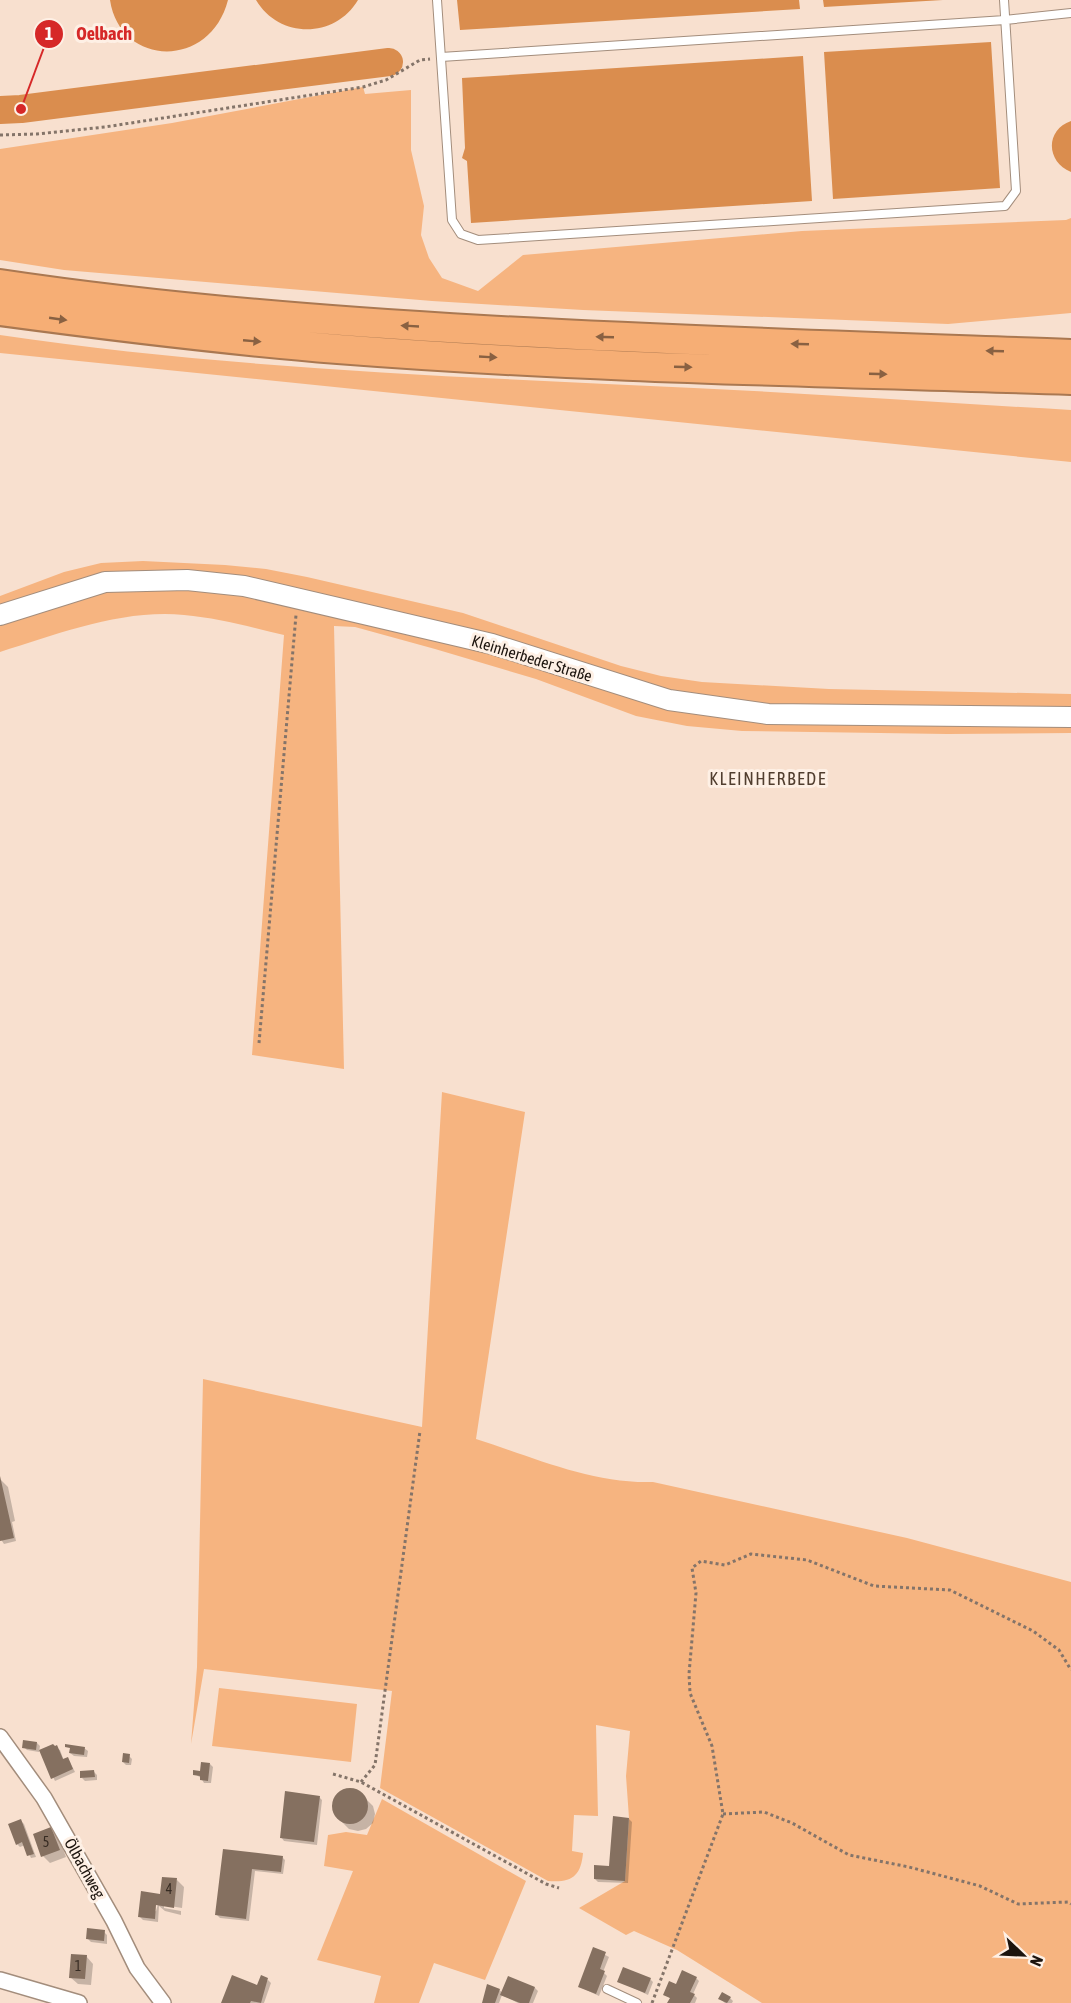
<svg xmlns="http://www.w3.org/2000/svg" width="1071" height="2003" viewBox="0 0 1071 2003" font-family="'Asap Condensed',sans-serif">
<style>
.green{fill:#f6b480}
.water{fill:#da8d4e}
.shadow{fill:#0003}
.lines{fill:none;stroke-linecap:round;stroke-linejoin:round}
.river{stroke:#da8d4e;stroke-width:28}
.building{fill:#857060}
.service-casing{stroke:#a38d7c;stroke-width:10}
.minor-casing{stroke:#a38d7c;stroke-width:18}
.tertiary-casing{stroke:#a38d7c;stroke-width:22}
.motorway-casing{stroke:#aa7851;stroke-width:32}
.path{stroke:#847469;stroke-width:3;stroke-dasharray:3 3;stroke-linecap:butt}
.service{stroke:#fff;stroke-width:8}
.minor{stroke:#fff;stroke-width:15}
.tertiary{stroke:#fff;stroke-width:20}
.motorway{stroke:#f6ae75;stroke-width:28}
.oneway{fill:#896142}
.labels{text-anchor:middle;stroke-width:6;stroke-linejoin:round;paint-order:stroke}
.number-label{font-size:14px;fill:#362b22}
.street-label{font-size:16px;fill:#1c140e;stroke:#fef0e5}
.neighbourhood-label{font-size:18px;letter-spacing:1.5px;fill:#513e2f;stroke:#fef0e5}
.leader{fill:none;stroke:#d62828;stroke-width:2}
.callout-dot{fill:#d62828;stroke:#fef0e5;stroke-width:2}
.mark-label{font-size:18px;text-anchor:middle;font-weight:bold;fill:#fff}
.callout-label{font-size:18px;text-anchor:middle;font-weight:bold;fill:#d62828;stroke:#fef0e5;stroke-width:6;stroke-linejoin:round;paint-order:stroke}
</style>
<rect width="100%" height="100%" fill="#f8e0cf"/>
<!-- green -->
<path class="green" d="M363,87L365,94L411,90V150L424,206L421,235L429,258L442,278L478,291L523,255L802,231L1066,220L1071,218V313L948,324L583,310L432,301L64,270L0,260V149L172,123Z
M0,335C229,369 462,377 694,388C820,394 945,403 1071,410V462L0,353Z
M143,561L225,565L266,569L307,577L463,613L621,666L661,676L702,682L829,689L1071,694V733L947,734L742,731L687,726L636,716L536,679L435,649L355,627L334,626L344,1069L252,1055L284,635C251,627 218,618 184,615C122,609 58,634 0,652V596L64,572L101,563Z
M442,1092L525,1112L476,1439C533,1457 592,1484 653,1482L907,1538L1071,1582V2003H762L677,1950L634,1931L626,1935L579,1908L625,1881L629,1818L626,1776L630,1731L596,1725L598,1816L574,1815L572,1851L583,1853C581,1876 572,1883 548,1881L380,1788L392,1691L204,1669L191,1744L197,1667L203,1379L422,1427Z
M219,1688L357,1704L351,1762L212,1746Z
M382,1799L526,1881L485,1980L434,1963L419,2003H374L381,1976L317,1960L353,1871L324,1866L328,1835L346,1832L367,1835Z"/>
<!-- water -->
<path class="water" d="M110,0H228C210,70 120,67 110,0Z
M256,0H358C335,39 279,39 256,0Z
M457,0H799L800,9L460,30Z
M823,0H943L824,7Z
M991,42L1000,188L833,199L824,52Z
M803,56L812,201L471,223L467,161L462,158L465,148L462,78Z
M1071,121V172C1046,162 1045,130 1071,121Z"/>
<!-- shadow -->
<path class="shadow" d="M1,1480L8,1487L15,1521L12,1522L16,1541L4,1544L0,1538Z
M37,1743L40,1746L39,1752L27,1750L24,1747Z
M53,1746L60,1750L64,1761L67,1759L70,1762L75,1772L55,1781L41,1752H39Z
M84,1748L88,1751L87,1757L74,1756L70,1753Z
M129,1756L132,1759L131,1765H126L123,1762Z
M210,1764L213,1767L211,1783H204L201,1778L195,1774L202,1773Z
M94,1772L97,1775V1780L85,1781L82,1778Z
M350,1789L359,1792L373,1806L375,1814L373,1823L366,1829L358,1831L349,1829L335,1815L333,1806L336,1797L342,1791Z
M319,1797L322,1800L317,1845L284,1841L281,1837Z
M629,1819L632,1822L628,1883L598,1882L595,1879L611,1867Z
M21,1821L24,1824L36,1857L31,1858L25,1845L20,1847L17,1844Z
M51,1828L58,1836L66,1857L50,1863L43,1856Z
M225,1851L282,1857L285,1860L283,1874L255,1871L249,1921L220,1918L217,1915Z
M177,1880L184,1887L182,1908L164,1905V1908L181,1911V1915L165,1911L159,1906L158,1922L143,1920L140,1917L156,1911L158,1904Z
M104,1932L107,1935V1944L91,1942L88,1939Z
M594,1949L609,1957L603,1972L607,1976L599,1996L580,1987Z
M86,1956L93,1964L91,1985L78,1984L70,1977Z
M696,1978L699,1981L693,1994L697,1998L695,2003H669L671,1999L665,1994L677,1986Z
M650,1979L653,1982L648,1995L619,1981Z
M268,1980L271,1983L264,2003H222L257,1987Z
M535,1988L538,1991L533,2003H518L502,1995L499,2003H484L499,1990L503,1993Z
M730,1998L733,2001L732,2003H725L720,1999Z"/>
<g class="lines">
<!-- river -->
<path class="river" d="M0,110L21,109L389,62"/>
</g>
<!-- building -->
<path class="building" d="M0,1476L14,1538L0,1541Z
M23,1740L37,1742L36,1750L22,1748Z
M53,1744L55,1746L57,1745L63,1759L68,1757L73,1769L51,1779L39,1750Z
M65,1744L85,1747L84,1755L69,1753L70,1748L65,1747Z
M123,1753L130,1754L129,1763L122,1762Z
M201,1762L210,1763L208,1781L200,1780V1776L193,1775V1770L200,1771Z
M94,1770L95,1777L80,1778V1771Z
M332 1806a18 18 0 1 1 36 0a18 18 0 1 1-36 0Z
M285,1791L320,1796L314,1842L280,1838Z
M613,1816L629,1818L625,1881L594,1879V1865L609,1866Z
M21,1819L34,1854L27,1856L22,1842L16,1845L8,1824Z
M51,1827L60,1850L41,1857L33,1834Z
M223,1849L283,1856L281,1872L252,1869L246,1919L215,1915Z
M162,1877L177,1878L174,1908L156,1905L155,1919L138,1917L141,1891L160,1894Z
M87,1928L105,1930L104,1941L86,1939Z
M593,1947L606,1952L600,1969L605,1971L596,1994L578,1987Z
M71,1954L87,1955L85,1979L69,1978Z
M623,1967L651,1978L645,1993L617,1982Z
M682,1970L697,1977L690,1992L695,1994L690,2003H667L670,1998L663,1995L669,1981L676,1984Z
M232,1975L257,1985L261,1975L268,1978L261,2003L251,2001L250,2003H221Z
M508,1976L535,1987L529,2003H520L500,1995Z
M487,1984L500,1989L495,2003H482Z
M722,1992L731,1997L727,2003L718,1999Z"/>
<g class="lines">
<!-- service casing -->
<g class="service-casing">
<path id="service" d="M437,0L452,220L461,234L478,240L1005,206L1016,191L1004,0
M441,57L1005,20L1071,13
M607,1989L637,2003"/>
</g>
<!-- minor casing -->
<g class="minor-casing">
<path id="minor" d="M0,1737L44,1798L114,1921L137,1968L163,2003
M0,1980L79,2003"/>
</g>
<!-- tertiary casing -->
<g class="tertiary-casing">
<path id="tertiary" d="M0,615L105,582L187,580L244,586L492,644L669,700L768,714L1071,717"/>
</g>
<!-- motorway casing -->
<g class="motorway-casing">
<path id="motorway" d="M0,284C160,308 322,321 483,330C679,341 875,347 1071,354
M0,311C112,326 225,340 338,349C582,368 827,372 1071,380"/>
</g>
<!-- path -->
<path class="path" d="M0,135L37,134L105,127L363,87L386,80L420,60L430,59
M259,1043L296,615
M333,1774L361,1782L546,1884L559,1888
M361,1782L375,1765L420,1431
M723,1814L764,1812L792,1823L849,1855L909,1867L980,1886L1018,1904L1068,1902L1071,1904
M652,2003L723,1814L712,1746L690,1693L689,1674L696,1593L692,1568L701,1561L725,1565L751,1554L807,1560L874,1586L950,1590L1033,1631L1059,1650L1071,1670"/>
<!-- service -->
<use href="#service" class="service"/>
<!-- minor -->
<use href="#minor" class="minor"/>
<!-- tertiary -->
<use href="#tertiary" class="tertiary"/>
<!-- motorway -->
<use href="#motorway" class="motorway"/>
</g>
<!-- one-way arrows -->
<defs><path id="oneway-solid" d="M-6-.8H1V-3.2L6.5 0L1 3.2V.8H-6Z" transform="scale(1.5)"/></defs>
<g class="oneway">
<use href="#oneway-solid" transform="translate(58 319) rotate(8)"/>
<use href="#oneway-solid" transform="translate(410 326) rotate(-177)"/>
<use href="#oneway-solid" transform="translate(605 337) rotate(-178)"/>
<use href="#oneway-solid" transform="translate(252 341) rotate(5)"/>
<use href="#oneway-solid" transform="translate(800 344) rotate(-178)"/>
<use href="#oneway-solid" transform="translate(995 351) rotate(-178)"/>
<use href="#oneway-solid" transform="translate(488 357) rotate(3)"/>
<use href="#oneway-solid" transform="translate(683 367) rotate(2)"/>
<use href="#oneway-solid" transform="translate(878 374) rotate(2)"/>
</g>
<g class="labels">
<!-- number labels -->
<g class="number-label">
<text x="46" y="1847">5</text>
<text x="169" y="1894">4</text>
<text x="78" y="1971">1</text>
</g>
<!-- street labels -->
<g class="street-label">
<text transform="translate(532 658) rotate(17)" y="6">Kleinherbeder Straße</text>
<text transform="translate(85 1868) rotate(61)" y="6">Ölbachweg</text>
</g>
<!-- neighbourhood labels -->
<g class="neighbourhood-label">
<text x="768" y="785">KLEINHERBEDE</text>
</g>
</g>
<!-- callouts -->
<path class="leader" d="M21 109L49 34"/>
<g class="callout-dot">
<circle cx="21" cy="109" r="6"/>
<circle cx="49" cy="34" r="15"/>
</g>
<g class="mark-label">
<text x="49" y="40">1</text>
</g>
<g class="callout-label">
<text x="104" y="40">Oelbach</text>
</g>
<!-- north arrow -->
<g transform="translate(1023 1955) rotate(113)" stroke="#fef0e5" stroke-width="4.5" paint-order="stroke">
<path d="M0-4.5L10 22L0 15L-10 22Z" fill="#1c140e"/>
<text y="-9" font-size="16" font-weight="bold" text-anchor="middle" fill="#1c140e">N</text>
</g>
</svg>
